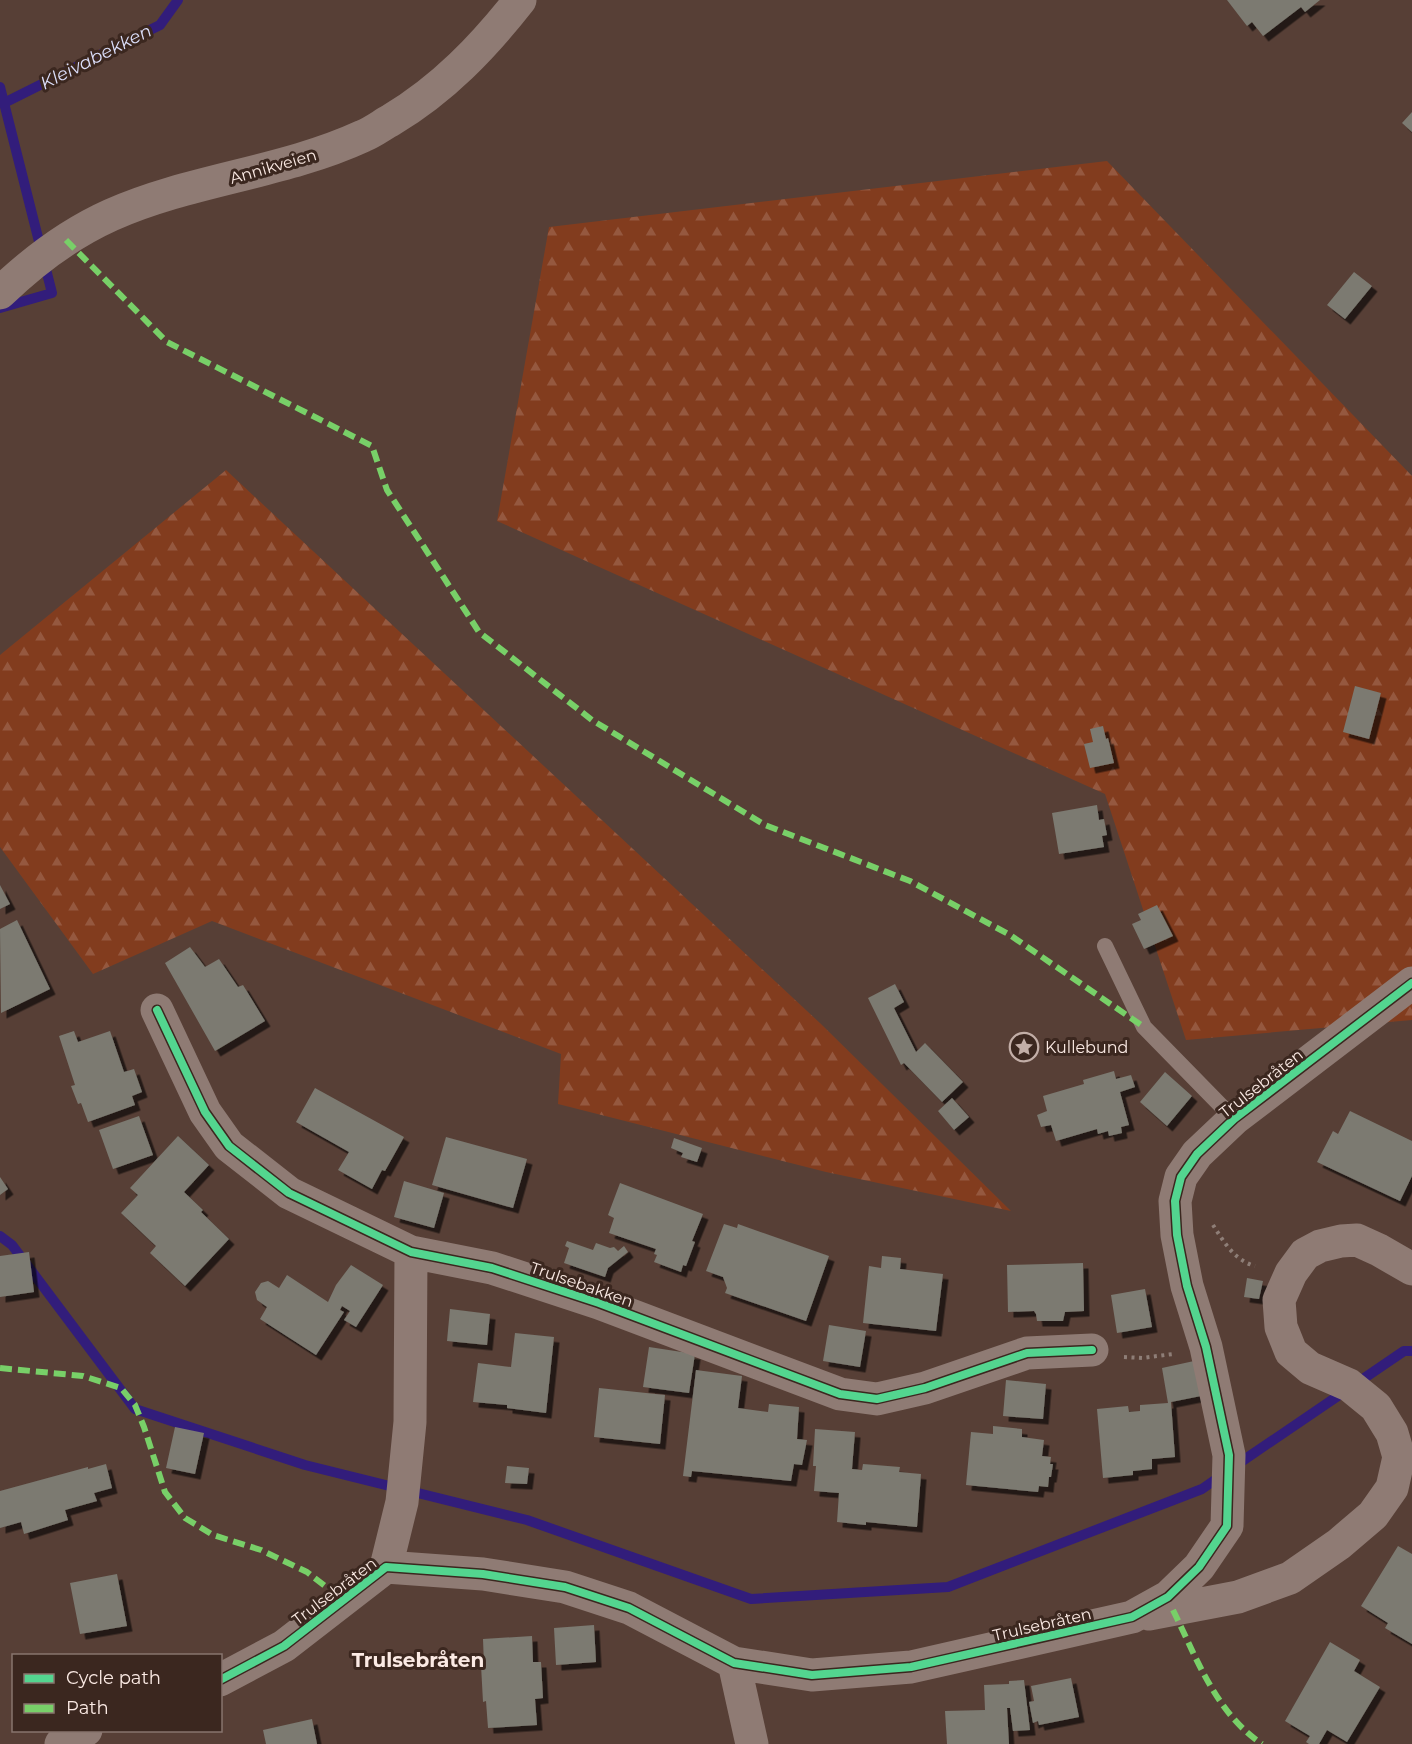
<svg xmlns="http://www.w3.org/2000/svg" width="1412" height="1744" viewBox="0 0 1412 1744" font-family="Montserrat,sans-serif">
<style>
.forest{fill:url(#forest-firs)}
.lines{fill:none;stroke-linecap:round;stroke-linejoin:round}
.stream{stroke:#321d7b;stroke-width:10}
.building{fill:#7b7a71;filter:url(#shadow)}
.path{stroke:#8e7e77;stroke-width:4;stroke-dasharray:3 4.5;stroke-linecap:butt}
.lane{stroke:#8f7b74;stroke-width:16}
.street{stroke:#8f7b74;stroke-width:33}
.quiet{stroke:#78d068;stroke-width:6;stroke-dasharray:12 6;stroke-linecap:butt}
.cycleway-casing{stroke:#3b271f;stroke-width:11}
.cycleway{stroke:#53d58f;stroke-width:8}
.labels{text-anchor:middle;stroke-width:6;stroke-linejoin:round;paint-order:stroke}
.street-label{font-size:16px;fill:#fbeae4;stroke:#3b271f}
.poi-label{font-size:16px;fill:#fbeae4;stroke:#3b271f;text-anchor:start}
.water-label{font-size:18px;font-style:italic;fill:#dcdffb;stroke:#3b271f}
.quarter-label{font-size:20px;font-weight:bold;fill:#fbeae4;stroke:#3b271f}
</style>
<defs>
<pattern id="forest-firs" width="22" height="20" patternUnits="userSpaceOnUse" patternTransform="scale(1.5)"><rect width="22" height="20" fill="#823c1e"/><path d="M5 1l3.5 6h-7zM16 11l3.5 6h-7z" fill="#95583f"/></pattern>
<filter id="shadow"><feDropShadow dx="5.5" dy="5.5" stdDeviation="0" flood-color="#0009"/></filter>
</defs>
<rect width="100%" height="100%" fill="#573f36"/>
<!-- forest -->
<path class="forest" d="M1107,161L1412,476V1020L1186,1040L1105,794L497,521L549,227Z
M226,470L821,1024L1011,1211L826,1172L558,1104L561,1054L212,921L93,974L0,847V655Z"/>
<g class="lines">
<!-- stream -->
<path class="stream" d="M0,87L52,293L0,308
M4,103L160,25L178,0
M0,1236L12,1245L135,1409L305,1465L527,1520L751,1599L948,1587L1202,1489L1222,1475
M1235,1466L1404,1351H1412"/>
</g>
<!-- building -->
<path class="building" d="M1227,0H1320L1305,12L1301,7L1263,36L1252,22L1247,26Z
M1412,112V132L1402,123Z
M1354,272L1372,286L1345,319L1327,305Z
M1355,686L1381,693L1369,739L1343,732Z
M1103,726L1106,739L1108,738L1114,763L1090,768L1084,744L1093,742L1090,729Z
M1097,805L1099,820L1104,819L1107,835L1102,836L1104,847L1059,854L1052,813Z
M0,885L10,904L0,909Z
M1157,905L1173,936L1144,949L1132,924L1141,920L1138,914Z
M17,920L50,989L1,1013L0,929Z
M190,947L205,967L219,959L238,987L243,985L265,1021L215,1051L165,963Z
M895,984L904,1002L894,1008L916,1052L925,1043L963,1082L942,1102L904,1063L901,1065L868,998Z
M74,1031L78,1042L110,1031L124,1072L134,1069L142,1092L132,1096L135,1105L88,1122L81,1103L78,1104L71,1086L75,1085L59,1036Z
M1114,1071L1116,1079L1131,1075L1135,1087L1120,1092L1129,1125L1121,1127L1122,1133L1109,1136L1108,1131L1098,1134L1097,1129L1056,1141L1051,1125L1041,1127L1037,1115L1047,1111L1043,1096L1084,1084L1083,1080Z
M1165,1072L1192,1096L1167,1126L1140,1102Z
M315,1088L404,1137L385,1171L382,1170L372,1189L338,1170L349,1152L296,1122Z
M952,1098L969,1117L954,1130L938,1111Z
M1350,1111L1412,1141V1176L1400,1201L1317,1162L1333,1131L1338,1134Z
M139,1116L153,1155L113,1169L99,1130Z
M178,1136L209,1165L184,1192L203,1210L201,1212L229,1239L185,1286L150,1253L156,1246L121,1213L138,1195L130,1188Z
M446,1137L527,1159L513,1208L432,1185Z
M674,1138L702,1148L697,1162L681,1157L683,1153L671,1148Z
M0,1177L8,1189L0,1195Z
M404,1181L444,1193L434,1228L394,1217Z
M620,1183L703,1214L692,1241L695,1242L686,1266L683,1265L681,1272L654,1262L657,1255L654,1254L656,1249L609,1233L614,1218L608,1215Z
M724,1224L737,1228L738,1224L829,1256L806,1321L725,1293L727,1288L723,1277L706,1271Z
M567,1241L593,1250L596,1243L610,1248L614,1247L618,1251L624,1246L628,1252L608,1268L605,1277L564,1263L569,1248L565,1246Z
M29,1252L34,1292L0,1297V1256Z
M882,1256L901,1258L900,1269L943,1274L936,1331L863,1323L869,1266L881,1268Z
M1083,1263L1084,1311L1065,1312L1063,1321H1037L1036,1314L1034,1311L1008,1312L1007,1265Z
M351,1265L383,1285L356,1327L344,1320L350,1311L342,1306L340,1310L344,1312L316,1355L260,1319L267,1307L257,1300L255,1292L261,1283L268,1281L279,1288L287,1275L328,1302L336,1285Z
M1247,1278L1263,1281L1259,1299L1244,1297Z
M1145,1289L1152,1327L1117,1333L1111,1295Z
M450,1309L490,1314L487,1345L447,1341Z
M829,1325L866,1331L860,1367L823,1361Z
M515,1333L554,1337L546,1413L507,1408V1405L473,1402L478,1363L511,1367Z
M649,1347L695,1354L689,1393L643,1387Z
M1194,1361L1201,1396L1171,1402L1175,1457L1152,1459V1469L1133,1471V1475L1103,1478L1097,1409L1128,1406L1129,1412L1140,1411V1405L1168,1403L1162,1368Z
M696,1370L742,1376L738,1408L768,1412L769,1404L799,1407L797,1439L807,1440L802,1465L794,1464L791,1481L692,1471L691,1477L683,1476Z
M1006,1380L1046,1384L1043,1419L1003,1416Z
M599,1388L665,1395L660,1444L594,1437Z
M993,1426L1022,1429V1437L1044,1440L1042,1456L1051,1457L1050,1464H1053L1051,1477H1049L1048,1487L1039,1486L1038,1492L966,1485L971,1432L993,1434Z
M175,1427L204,1433L195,1474L166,1468Z
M815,1429L855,1432L852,1469L862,1470L863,1464L900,1467L899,1472L921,1474L917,1527L866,1522V1525L837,1522L839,1493L814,1491L816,1466H813Z
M106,1464L112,1488L94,1493L97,1501L65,1510L68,1520L24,1534L21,1522L0,1528V1491L88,1467V1469Z
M507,1466L529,1468L527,1484L505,1483Z
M1398,1546L1412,1554V1644L1385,1628L1388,1623L1361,1606Z
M117,1574L127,1626L80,1634L70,1583Z
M594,1625L596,1662L556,1665L554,1628Z
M532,1636L533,1662H541L543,1698L535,1699L537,1725L488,1728L486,1701L483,1702L481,1665H484L483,1639Z
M1330,1642L1360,1660L1354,1671L1380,1687L1347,1742L1327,1730L1319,1744H1309L1306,1742L1310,1736L1285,1721Z
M1071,1678L1079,1717L1039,1725L1038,1721L1033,1723L1029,1702L1034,1701L1031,1686Z
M1024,1680L1030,1730L1013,1731L1010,1708H1007L1009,1744H947L945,1711L985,1710L984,1685L1009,1684V1681Z
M312,1719L317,1744H266L263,1730Z"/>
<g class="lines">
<!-- path -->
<path class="path" d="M1213,1225C1224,1242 1234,1260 1255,1266
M1124,1357L1142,1358L1173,1354"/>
<!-- lane -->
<path class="lane" d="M1105,946L1144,1027L1234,1119"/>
<!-- street -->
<path class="street" d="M0,293C32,262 71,233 111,215C192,179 283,173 363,136C373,132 382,125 391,120C443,89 483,47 520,0
M157,1010L205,1112L229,1146L289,1193L411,1252L492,1268L599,1303L840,1394L877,1399L925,1388L1027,1353L1092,1350
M386,1567L402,1502L410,1422L411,1252
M1149,1614L1238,1597L1290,1578L1339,1544L1373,1515L1392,1488L1399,1457L1392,1433L1376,1407L1349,1385L1310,1368L1291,1352L1281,1327L1279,1300L1291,1273L1305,1254L1320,1246L1341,1241L1357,1240L1379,1250L1412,1269
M734,1663L752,1744
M220,1680L284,1646L386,1567L483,1574L565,1587L629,1608L734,1663L812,1675L911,1667L1132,1617L1168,1597L1199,1567L1227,1526L1229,1455L1206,1347L1187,1286L1177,1235L1175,1201L1181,1177L1197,1154L1234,1119L1412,983
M61,1744L86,1730"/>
<!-- quiet -->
<path class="quiet" d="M66,240L167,342L372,446L387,490L479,632L592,720L765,825L910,881L1010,935L1144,1027
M0,1368L83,1376L121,1388L135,1405L144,1427L165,1492L185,1518L213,1535L261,1550L307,1572L343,1600
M1173,1610C1197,1659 1216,1713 1262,1744"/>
<!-- cycleway casing -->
<g class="cycleway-casing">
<path id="cycleway" d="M157,1010L205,1112L229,1146L289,1193L411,1252L492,1268L599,1303L840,1394L877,1399L925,1388L1027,1353L1092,1350
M220,1680L284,1646L386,1567L483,1574L565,1587L629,1608L734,1663L812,1675L911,1667L1132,1617L1168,1597L1199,1567L1227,1526L1229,1455L1206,1347L1187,1286L1177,1235L1175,1201L1181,1177L1197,1154L1234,1119L1412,983"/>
</g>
<!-- cycleway -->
<use href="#cycleway" class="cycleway"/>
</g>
<!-- icons -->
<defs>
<g id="sight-ring" transform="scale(1.5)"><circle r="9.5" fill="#3b271f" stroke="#c2aea7" stroke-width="1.5"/><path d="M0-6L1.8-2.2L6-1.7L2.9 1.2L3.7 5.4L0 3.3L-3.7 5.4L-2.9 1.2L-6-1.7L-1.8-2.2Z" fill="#c2aea7"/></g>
</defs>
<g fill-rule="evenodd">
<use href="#sight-ring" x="1024" y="1047"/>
</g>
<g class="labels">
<!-- street labels -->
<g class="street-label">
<text transform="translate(273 166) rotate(-16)" y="6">Annikveien</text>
<text transform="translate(1261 1083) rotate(-38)" y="6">Trulsebråten</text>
<text transform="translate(582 1284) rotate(19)" y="6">Trulsebakken</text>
<text transform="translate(334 1591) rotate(-37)" y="6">Trulsebråten</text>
<text transform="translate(1042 1624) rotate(-13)" y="6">Trulsebråten</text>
</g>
<!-- poi labels -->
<g class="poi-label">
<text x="1045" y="1053">Kullebund</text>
</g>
<!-- water labels -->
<g class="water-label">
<text transform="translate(96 57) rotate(-27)" y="6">Kleivabekken</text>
</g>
<!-- quarter labels -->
<g class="quarter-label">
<text x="418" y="1667">Trulsebråten</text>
</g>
</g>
<!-- legend -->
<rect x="12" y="1654" width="210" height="78" fill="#3b271f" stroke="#88756e" stroke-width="1.5"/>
<rect x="24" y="1674" width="30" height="9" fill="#53d58f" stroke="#88756e" stroke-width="1.5"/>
<text x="66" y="1684" font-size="18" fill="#fbeae4">Cycle path</text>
<rect x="24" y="1704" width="30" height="9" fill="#78d068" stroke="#88756e" stroke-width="1.5"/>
<text x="66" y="1714" font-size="18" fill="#fbeae4">Path</text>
</svg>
